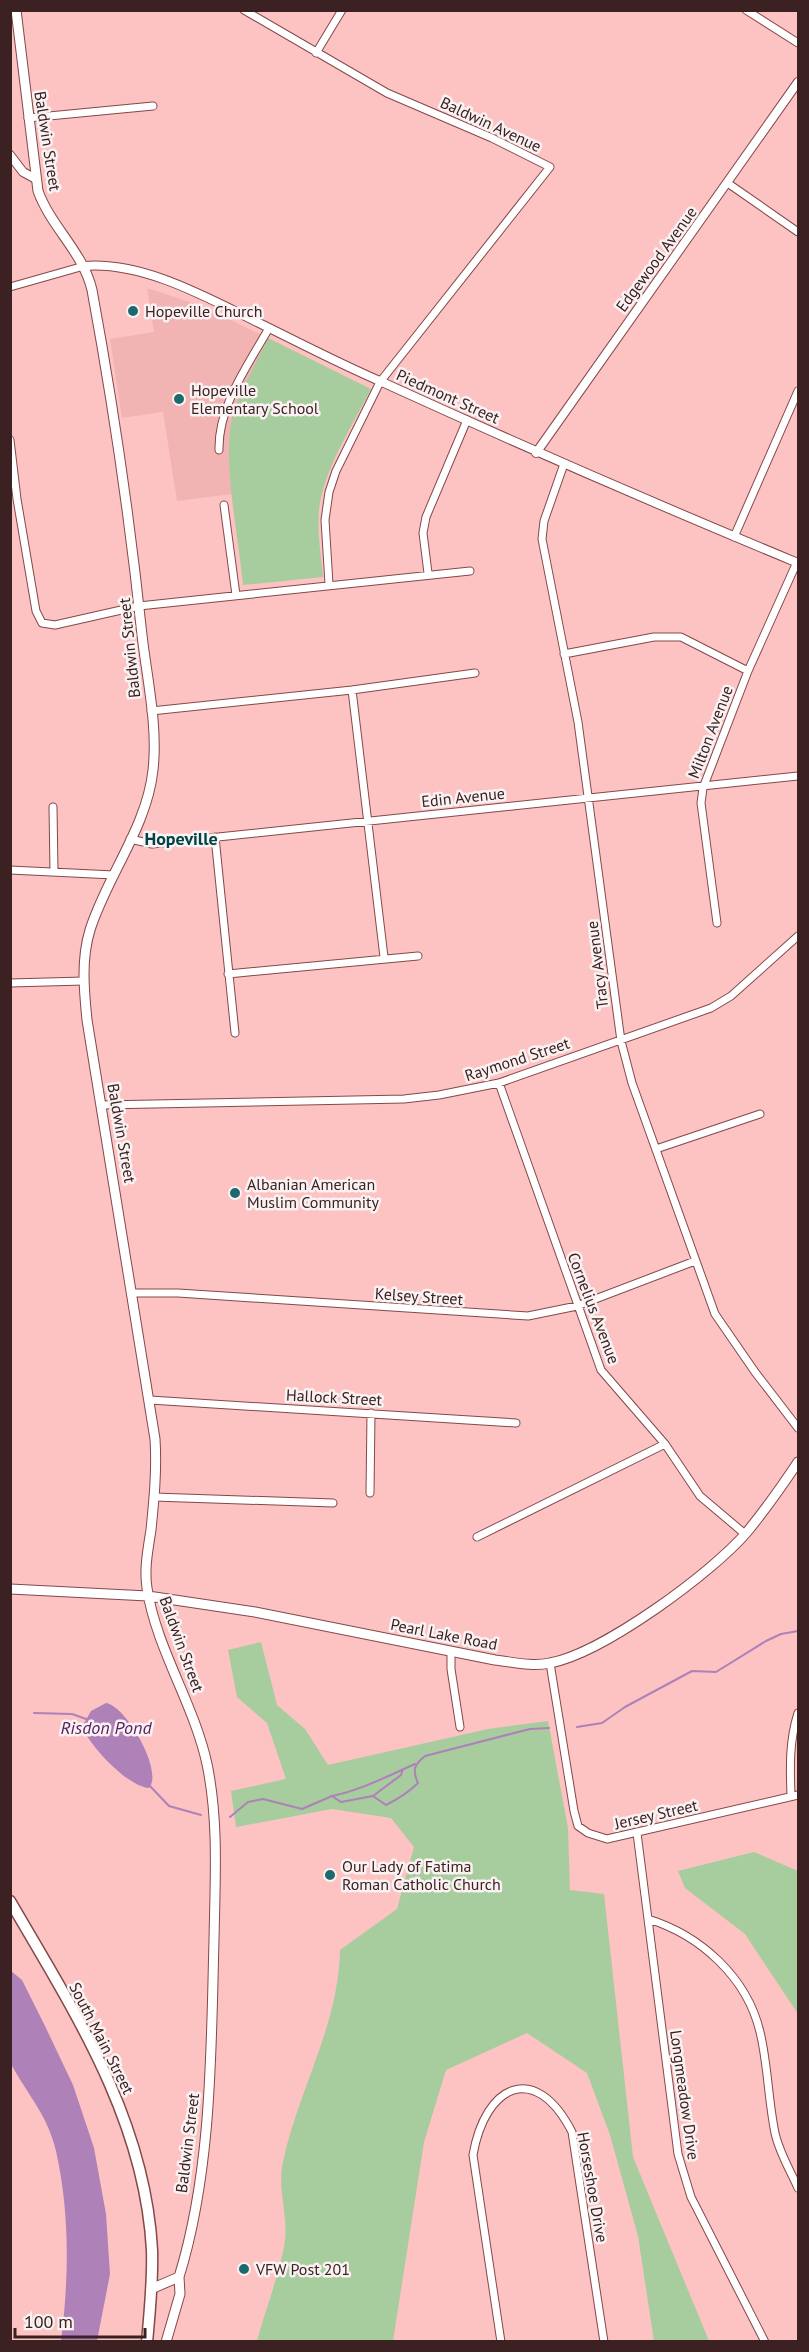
<svg xmlns="http://www.w3.org/2000/svg" width="809" height="2352" viewBox="0 0 809 2352" font-family="'PT Sans',sans-serif">
<style>
.built{fill:#f2b4b3}
.green{fill:#a7cc9e}
.water{fill:#ae81b9}
.lines{fill:none;stroke-linecap:round;stroke-linejoin:round}
.stream{stroke:#ae81b9;stroke-width:2}
.minor-casing{stroke:#844849;stroke-width:9}
.tertiary-casing{stroke:#844849;stroke-width:10}
.secondary-casing{stroke:#844849;stroke-width:11}
.primary-casing{stroke:#844849;stroke-width:13}
.minor{stroke:#fff;stroke-width:7}
.tertiary{stroke:#fff;stroke-width:8}
.secondary{stroke:#fff;stroke-width:9}
.primary{stroke:#fff;stroke-width:10}
.poi-dot{fill:#1d6a6e;stroke:#faf2f2;stroke-width:2}
.labels{text-anchor:middle;stroke-width:5;stroke-linejoin:round;paint-order:stroke}
.street-label{font-size:16px;fill:#3b2121;stroke:#faf2f2}
.poi-label{font-size:16px;fill:#3b2121;stroke:#faf2f2;text-anchor:start}
.neighbourhood-label{font-size:18px;font-weight:bold;fill:#004346;stroke:#faf2f2}
.water-label{font-size:18px;font-style:italic;fill:#551d62;stroke:#faf2f2}
</style>
<rect width="100%" height="100%" fill="#fcc3c2"/>
<!-- built -->
<path class="built" d="M147,288L202,306L268,338L242,393L229,458L233,494L177,501L163,412L122,418L110,339L154,332Z"/>
<!-- green -->
<path class="green" d="M268,338L371,389C354,422 326,467 320,503C316,527 321,553 323,577L243,585C239,540 222,460 232,419C239,391 256,364 268,338Z
M261,1642L277,1705L305,1729L328,1765L488,1729L548,1721L568,1828L570,1890L604,1894L633,2157L709,2341H654L638,2236L610,2135L587,2073L527,2033L446,2070L424,2142L393,2341H257C265,2311 281,2270 285,2240C288,2215 277,2187 283,2162C298,2090 339,2025 340,1950L397,1909L414,1847L391,1818L332,1809L236,1827L231,1791L286,1779L267,1723L237,1697L228,1650Z
M754,1852L798,1871V2014L745,1934L685,1888L678,1871Z"/>
<!-- water -->
<path class="water" d="M106,1703C126,1706 164,1771 149,1788C127,1786 91,1747 82,1727L91,1711Z
M11,1971L22,1980L45,2026L73,2085L94,2148L106,2214L110,2274L97,2341H61C69,2278 70,2214 56,2151C48,2116 28,2095 12,2066C7,2058 10,1986 11,1971Z"/>
<g class="lines">
<!-- stream -->
<path class="stream" d="M34,1713L72,1714L89,1720
M577,1727L602,1723L625,1707L692,1671L716,1672L766,1641L781,1634L798,1631
M149,1785L169,1806L201,1815
M332,1796C361,1790 388,1776 415,1764
M373,1796L401,1775L403,1769
M230,1817L248,1802L263,1799L302,1809L332,1796L341,1802L373,1796L386,1805C396,1800 410,1791 418,1783C412,1770 414,1765 425,1756L530,1729L549,1728"/>
<!-- minor casing -->
<g class="minor-casing">
<path id="minor" d="M244,10L387,93L492,138L550,167L380,382L336,471L329,492L325,520L329,584
M746,10L798,43
M316,53L342,10
M28,118L153,106
M729,184L798,232
M10,287L84,266
M10,440L17,499L36,611L42,623L55,625L139,606L470,571
M219,450C218,406 248,365 269,328
M564,464L544,521L542,539L578,722L621,1041L632,1083L715,1314L755,1372L798,1428
M224,505L236,595
M734,537L798,391
M428,573L423,533L426,517L467,420
M564,654L654,637H681L748,671
M352,690L384,957
M151,711L352,690L475,673
M53,807L54,872
M215,837L235,1033
M130,839L152,844L798,776
M10,870L114,875
M717,923L701,803L703,788L748,671L797,562
M228,974L418,956
M10,983L84,981
M499,1083L601,1370L665,1444L700,1496L745,1534
M102,1105L404,1099L439,1095L499,1083L711,1008L731,996L798,936
M656,1149L760,1114
M133,1293H178L528,1316L577,1306L695,1261
M150,1400L516,1423
M370,1493L371,1413
M154,1497L333,1503
M477,1537L665,1444
M451,1652V1669L460,1727
M550,1663L574,1811L578,1826L588,1833L607,1839L798,1795
M791,1796C790,1768 789,1741 798,1713
M637,1833L678,2154L691,2197L765,2342
M648,1919C700,1935 747,1977 760,2032C768,2065 768,2099 775,2133C779,2152 790,2170 798,2188
M501,2342L473,2155C485,2085 535,2060 572,2132L604,2342"/>
</g>
<!-- tertiary casing -->
<g class="tertiary-casing">
<path id="tertiary" d="M10,155L23,172L36,179
M84,266C143,261 208,298 259,323C300,343 340,364 382,382C520,445 658,505 798,563
M536,453L798,82"/>
</g>
<!-- secondary casing -->
<g class="secondary-casing">
<path id="secondary" d="M16,10L38,191C51,227 83,252 92,290C113,404 130,520 142,635C147,679 158,726 153,770C147,827 107,876 90,930C81,959 84,990 87,1020L155,1439C157,1470 154,1500 151,1530C148,1549 144,1569 147,1588C156,1648 194,1704 207,1764C219,1822 215,1881 214,1940C211,2051 212,2170 179,2277L180,2294L166,2342
M10,1589L148,1596L255,1612L495,1660C513,1662 532,1667 550,1663C603,1653 712,1573 747,1532C765,1510 782,1486 798,1462
M151,2289L179,2277"/>
</g>
<!-- primary casing -->
<g class="primary-casing">
<path id="primary" d="M10,1901C74,2011 145,2119 152,2250C153,2280 150,2311 147,2342"/>
</g>
<!-- minor -->
<use href="#minor" class="minor"/>
<!-- tertiary -->
<use href="#tertiary" class="tertiary"/>
<!-- secondary -->
<use href="#secondary" class="secondary"/>
<!-- primary -->
<use href="#primary" class="primary"/>
</g>
<!-- markers -->
<g class="poi-dot">
<circle cx="133" cy="311" r="6"/>
<circle cx="179" cy="399" r="6"/>
<circle cx="235" cy="1193" r="6"/>
<circle cx="330" cy="1875" r="6"/>
<circle cx="244" cy="2269" r="6"/>
</g>
<g class="labels">
<!-- street labels -->
<g class="street-label">
<text transform="translate(491 124) rotate(25)" y="6">Baldwin Avenue</text>
<text transform="translate(48 141) rotate(81)" y="6">Baldwin Street</text>
<text transform="translate(656 259) rotate(-54)" y="6">Edgewood Avenue</text>
<text transform="translate(448 396) rotate(24)" y="6">Piedmont Street</text>
<text transform="translate(129 648) rotate(-96)" y="6">Baldwin Street</text>
<text transform="translate(710 732) rotate(-69)" y="6">Milton Avenue</text>
<text transform="translate(463 797) rotate(-6)" y="6">Edin Avenue</text>
<text transform="translate(597 965) rotate(-97)" y="6">Tracy Avenue</text>
<text transform="translate(517 1059) rotate(-18)" y="6">Raymond Street</text>
<text transform="translate(122 1133) rotate(80)" y="6">Baldwin Street</text>
<text transform="translate(419 1296) rotate(4)" y="6">Kelsey Street</text>
<text transform="translate(594 1308) rotate(69)" y="6">Cornelius Avenue</text>
<text transform="translate(334 1397) rotate(3)" y="6">Hallock Street</text>
<text transform="translate(444 1634) rotate(11)" y="6">Pearl Lake Road</text>
<text transform="translate(182 1644) rotate(70)" y="6">Baldwin Street</text>
<text transform="translate(656 1814) rotate(-13)" y="6">Jersey Street</text>
<text transform="translate(102 2038) rotate(63)" y="6">South Main Street</text>
<text transform="translate(685 2095) rotate(82)" y="6">Longmeadow Drive</text>
<text transform="translate(187 2143) rotate(-83)" y="6">Baldwin Street</text>
<text transform="translate(593 2187) rotate(80)" y="6">Horseshoe Drive</text>
</g>
<!-- poi labels -->
<g class="poi-label">
<text x="145" y="317">Hopeville Church</text>
<text x="191" y="396">Hopeville<tspan x="191" dy="18">Elementary School</tspan></text>
<text x="247" y="1190">Albanian American<tspan x="247" dy="18">Muslim Community</tspan></text>
<text x="342" y="1872">Our Lady of Fatima<tspan x="342" dy="18">Roman Catholic Church</tspan></text>
<text x="256" y="2275">VFW Post 201</text>
</g>
<!-- neighbourhood labels -->
<g class="neighbourhood-label">
<text x="181" y="845">Hopeville</text>
</g>
<!-- water labels -->
<g class="water-label">
<text x="106" y="1734">Risdon Pond</text>
</g>
</g>
<!-- border -->
<rect width="809" height="2352" fill="none" stroke="#3b2121" stroke-width="24"/>
<!-- scale -->
<path d="M15 2328v9h130v-9" fill="none" stroke="#3b2121" stroke-width="3"/>
<text x="24" y="2328" font-size="18" fill="#3b2121" stroke="#faf2f2" stroke-width="4.5" paint-order="stroke">100 m</text>
</svg>
